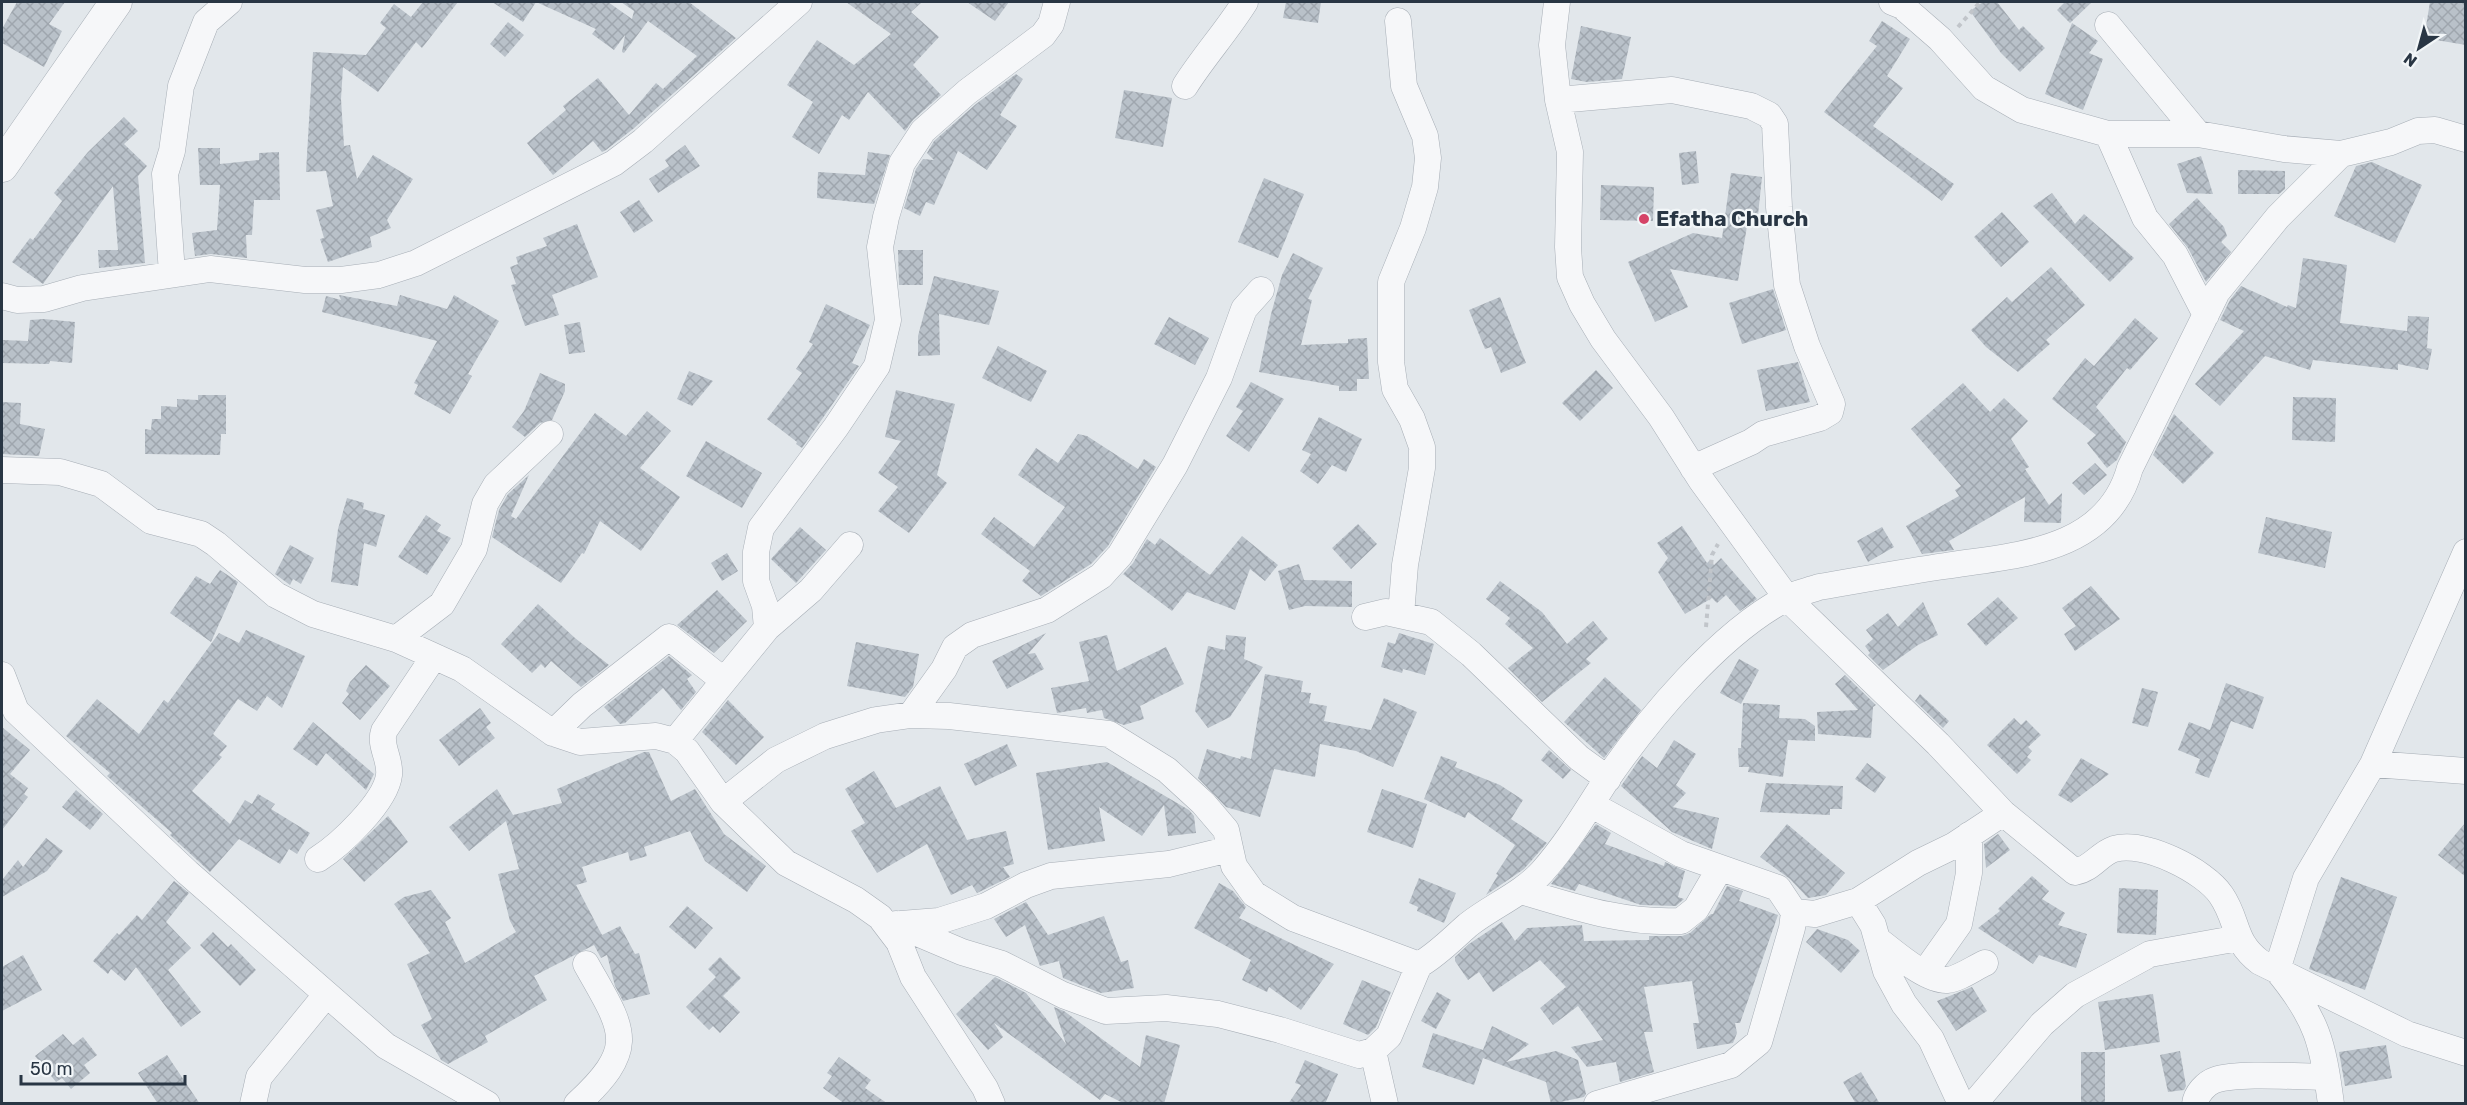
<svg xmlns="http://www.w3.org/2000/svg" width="2467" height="1105" viewBox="0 0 2467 1105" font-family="Rubik,sans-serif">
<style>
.building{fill:url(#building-cross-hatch)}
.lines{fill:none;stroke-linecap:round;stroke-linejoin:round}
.minor-casing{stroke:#a7aeb6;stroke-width:27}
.tertiary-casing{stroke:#a7aeb6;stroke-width:33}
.path{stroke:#c1c5ca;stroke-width:4;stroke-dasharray:4.5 4.5;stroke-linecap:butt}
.minor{stroke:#f6f7f9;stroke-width:26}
.tertiary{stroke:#f6f7f9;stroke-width:32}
.poi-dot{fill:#d54367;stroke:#f2f6f8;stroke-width:2}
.labels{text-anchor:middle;stroke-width:4.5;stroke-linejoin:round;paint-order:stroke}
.poi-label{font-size:21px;font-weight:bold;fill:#293644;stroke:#f2f6f8;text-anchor:start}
</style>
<defs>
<pattern id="building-cross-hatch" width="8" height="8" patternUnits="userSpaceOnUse" patternTransform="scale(1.5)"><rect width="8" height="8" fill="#b9c1c9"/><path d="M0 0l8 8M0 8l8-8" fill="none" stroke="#9fa6ae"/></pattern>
</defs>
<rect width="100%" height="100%" fill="#e2e7eb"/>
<!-- building -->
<path class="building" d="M17,2H65L49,24L62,31L44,67L2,43V29Z
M423,2H458L422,48L416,42L378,92L343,67L341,99L344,146L350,145L357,179L373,155L413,179L387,220L391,228L370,237L372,247L328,262L320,239L324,238L316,210L333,206L326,171L306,172L313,52L366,55L386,28L380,23L394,4L411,17Z
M492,2H608L632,19L634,11L621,2H689L736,38L633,129L606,150L602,152L593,141L553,175L527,143L566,110L563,106L598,78L629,115L656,83L663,89L697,56L648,21L624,53L622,52L625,35L614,50L592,34L596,29L536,2L523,22Z
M846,2H922L911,12L939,37L913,65L941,95L913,120L905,131L868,92L849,120L842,115L819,154L792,137L813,102L787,85L817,40L854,65L891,34Z
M967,2H1009L995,21Z
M1286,2H1321L1318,23L1283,18Z
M1983,2H1997L2019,30L2023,26L2045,48L2020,72L2001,53L1970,11Z
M2065,2H2092L2070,23L2057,10Z
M2430,2H2466V45L2424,38Z
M1882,21L1910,39L1887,76L1903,88L1873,126L1954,184L1942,201L1824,112L1877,46L1869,41Z
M508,22L524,35L505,57L490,44Z
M2072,23L2098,41L2089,53L2103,59L2083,110L2045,94Z
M1581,26L1631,37L1622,79L1587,82L1571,79Z
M1016,74L1023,79L1000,115L1017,126L987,170L958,151L934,205L926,202L920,216L904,208L916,169L923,159L934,160L927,153L934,141L976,104Z
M1124,90L1172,98L1163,147L1115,138Z
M124,117L138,131L124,144L147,166L138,176L145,263L99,268L98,250H118L113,186L43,284L12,262L30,238L33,240L62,201L54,193L88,152Z
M685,145L700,166L658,193L649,179L669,166L665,160Z
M198,148H220V164L259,160V153L279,152L280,200H254L252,235H246L247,258L211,254L195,256L192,233L217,230L220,185H200Z
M1696,151L1699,183L1682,185L1679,153Z
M868,152L890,155L874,204L817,198L818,172L865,175Z
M2201,156L2213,194L2187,193L2177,164Z
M2372,162L2422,185L2395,243L2334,216L2356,166Z
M2238,170L2285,171V189L2279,194H2238Z
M1731,173L1762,177L1758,215L1749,214L1738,281L1670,269L1688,307L1655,322L1628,262L1693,233L1722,238Z
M1264,178L1304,194L1278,258L1238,242Z
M1601,185L1654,187L1653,221L1600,220Z
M2052,193L2075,224L2084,214L2134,258L2110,282L2033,206Z
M2197,198L2224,227L2227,236L2221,242L2231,252L2206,282L2188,248L2169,224Z
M639,200L653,221L634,233L620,212Z
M2002,212L2029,242L2001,267L1974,237Z
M577,224L598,277L552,295L559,315L525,326L511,285L516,284L510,267L518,264L516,257L547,246L543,238Z
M898,250H923V285H899Z
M1293,253L1323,268L1308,299L1312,300L1301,345L1348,343V339L1367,338L1369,379H1357V391H1339V386L1259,372L1271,314L1282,275Z
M2303,258L2347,265L2340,323L2407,331L2408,316L2429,317L2427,348L2432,349L2428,370L2398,364V370L2313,360L2310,370L2265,356L2220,406L2195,384L2244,331L2220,320L2230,300L2241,286L2287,307L2288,305L2296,308Z
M2051,267L2085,305L2046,340L2050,344L2018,372L1986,347L1971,330L2007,297L2012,302Z
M934,276L999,291L989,325L939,314L940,355L918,356V336Z
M1773,289L1786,330L1742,344L1729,303Z
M339,295L397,306L400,295L447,309L454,295L499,321L468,374L472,376L450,414L414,394L418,385L414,383L437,341L322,312L326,296L341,300Z
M1500,297L1526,363L1501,373L1491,347L1485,349L1469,310Z
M826,304L870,325L852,363L859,366L802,448L796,444L797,442L767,419L802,373L796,369L813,344L809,342Z
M1169,317L1209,338L1195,365L1154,344Z
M2135,318L2158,338L2130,370L2127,368L2096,407L2126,442L2117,460L2107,468L2087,443L2096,435L2052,399L2085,358L2094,366Z
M44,319L75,322L72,363L50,361L49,364L2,363V340L28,341L30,320Z
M580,322L585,352L569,354L564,325Z
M998,346L1047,371L1031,402L982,378Z
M1798,362L1810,402L1766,411L1757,370Z
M1596,370L1613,388L1580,421L1562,403Z
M689,371L713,381L692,406L677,399Z
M540,373L565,384V391L552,420L540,423L525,437L512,427L524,411Z
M1251,382L1284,399L1249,452L1226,436L1243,411L1236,407Z
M1963,383L1990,412L2004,398L2028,421L2011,439L2029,467L2025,469L2049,505L2062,493L2061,523L2024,522L2025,497L1949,541L1954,550L1922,554L1906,526L1959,496L1955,490L1961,486L1911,429Z
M896,390L955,404L937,475L947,483L909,533L878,511L898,487L878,473L901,441L885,437Z
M198,395H226V434H221L220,455L145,454V429L151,430L152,419H161V406L177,407V399L198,400Z
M2293,397L2336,398L2335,442L2292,440Z
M2,402L21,403L20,424L45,429L39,456L2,454Z
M647,411L671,431L640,468L680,497L641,551L600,521L584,554L582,553L561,583L492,537L499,510L508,494L529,475L511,516L516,519L595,413L626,436Z
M2174,414L2214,453L2183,484L2153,455Z
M1319,417L1362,439L1346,472L1332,465L1318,484L1300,471L1311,454L1302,450Z
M1078,434L1087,436L1138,469L1144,459L1156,467L1108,546L1091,564L1041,596L1022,581L1030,571L981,534L994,517L1034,547L1065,507L1018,475L1036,448L1058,463Z
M706,441L762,473L742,508L686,476Z
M2095,463L2107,475L2084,495L2072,483Z
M347,498L364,503L363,509L385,515L376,547L364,543L358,586L331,582L338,529Z
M426,515L441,525L437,531L451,538L427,575L398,557Z
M2266,517L2332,532L2325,568L2258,553Z
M1358,524L1377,544L1351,569L1332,548Z
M1682,526L1707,563L1710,560L1714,565L1721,558L1757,599L1740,611L1726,595L1717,603L1712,598L1685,614L1658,572L1668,558L1657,543Z
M800,527L826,550L796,583L771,559Z
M1882,527L1894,547L1868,562L1857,541Z
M1242,536L1278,565L1265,581L1250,569L1235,610L1187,592L1172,611L1123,574L1116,582L1133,563L1147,539L1155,545L1160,538L1210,575Z
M290,545L314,558L301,584L293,579L290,585L275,574Z
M727,553L738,571L722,581L711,563Z
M1299,564L1304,580L1352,581V607L1305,606L1289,610L1278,571Z
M220,570L238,582L211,642L170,613L196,576L210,584Z
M1500,581L1542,612L1567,644L1593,621L1608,639L1586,659L1591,663L1542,702L1508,668L1533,648L1505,624L1510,618L1486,599Z
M2091,586L2120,619L2075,651L2064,634L2076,626L2062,608Z
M717,590L747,621L714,653L677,625Z
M1998,597L2018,618L1986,646L1967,624Z
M1923,602L1938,635L1918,645L1883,670L1868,655L1870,653L1865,646L1873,639L1866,630L1888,613L1898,627Z
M538,604L575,638L609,665L581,687L551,661L545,668L541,664L532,673L501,644Z
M246,630L305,656L282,708L267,696L257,711L238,699L213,734L227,746L219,755L222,757L192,791L230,824L245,800L252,804L258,794L275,804L271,809L310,833L297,854L289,849L280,864L239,839L210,872L170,835L172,833L107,776L110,773L66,736L97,699L139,734L164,700L168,703L219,633L239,643Z
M1046,633L1028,654L1035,653L1044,669L1007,689L992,661Z
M1399,633L1434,644L1425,675L1403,669L1402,673L1381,667L1388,642L1395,644Z
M1107,635L1117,671L1166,647L1184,684L1140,706L1144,719L1124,725L1104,718L1102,710L1087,713L1086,708L1057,713L1051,688L1089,681L1079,642Z
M1226,635L1246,637L1244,659L1263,667L1230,717L1208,728L1195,711L1208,646L1225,650Z
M856,642L919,654L913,687L905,697L847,686Z
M669,656L692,675L687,679L696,692L681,710L663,688L625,723L620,724L604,707Z
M1739,659L1759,670L1741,704L1720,693Z
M366,665L390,686L360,720L342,703L349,694L346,691L350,682Z
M1265,674L1303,681L1301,692L1311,693L1309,703L1327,706L1324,721L1371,730L1384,698L1417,712L1393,767L1356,751L1320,744L1315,777L1274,769L1260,817L1226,807L1198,778L1207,749L1240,759L1241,756L1251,759Z
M1845,675L1876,705L1873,707L1871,738L1818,734L1817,712L1858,710L1835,684Z
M1605,677L1641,710L1604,758L1564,722Z
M2226,683L2264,697L2253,729L2231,721L2209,778L2195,773L2200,759L2178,750L2189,722L2210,730Z
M2142,688L2158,692L2148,727L2132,723Z
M1920,694L1949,721L1943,728L1915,701Z
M728,700L764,737L736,765L702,732Z
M1743,703L1780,705L1779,718L1805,719L1815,726V741L1788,740L1783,777L1748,772L1749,767H1739L1738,748H1741Z
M480,708L491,723L486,727L495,738L459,766L439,740Z
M2014,718L2021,725L2026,720L2041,735L2028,747L2032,751L2027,757L2031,760L2017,774L1987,745Z
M313,722L374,774L366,790L326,753L317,766L293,749Z
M2,727L30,750L10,774L28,788L24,794L28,797L2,830Z
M1674,740L1696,754L1676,785L1686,793L1673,807L1719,818L1712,849L1672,832L1621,786L1642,756L1657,768Z
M1007,744L1017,766L975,786L964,764Z
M1549,750L1571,770L1563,779L1541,760Z
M644,752H649L671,801L695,789L724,834L766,866L747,892L705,861L690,831L644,847L647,856L630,861L628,852L582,867L587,882L576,885L602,935L620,926L635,954L639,953L650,994L623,1001L615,986L607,955L601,958L594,945L534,976L547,1000L485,1036L488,1042L448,1064L441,1060L421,1025L432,1019L407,964L430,953L394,904L404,897L431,890L451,918L445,922L465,963L516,932L510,921L498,874L519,869L506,821L469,851L449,827L497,789L513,815L562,803L557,789Z
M1441,756L1457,762L1455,767L1500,785L1523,800L1511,819L1547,843L1524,869L1486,895L1498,875L1496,874L1515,845L1468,812L1465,818L1424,799Z
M2081,758L2109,774L2071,803L2058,795Z
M1107,762L1189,810L1194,816L1196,833L1168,836L1164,805L1142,836L1099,807L1105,841L1048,850L1036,773Z
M1867,763L1886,777L1875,793L1855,779Z
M874,771L896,808L940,786L967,840L1006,831L1014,864L1003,867L1010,877L977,893L972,885L951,895L927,844L877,873L851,831L865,823L845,789Z
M1766,783L1843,786L1842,809H1830V815L1760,812Z
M1382,789L1427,804L1413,848L1367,832Z
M76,790L103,814L90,830L62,807Z
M388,816L408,842L364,882L343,859Z
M2466,822V877L2438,855Z
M1596,824L1611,833L1605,844L1664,866L1665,862L1685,871L1678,897L1684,899L1676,906L1641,905L1579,884L1575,891L1551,884Z
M1787,824L1845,873L1826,895L1808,898L1790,879L1760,857Z
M1998,834L2010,850L1986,868L1984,844Z
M46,838L63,851L47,871L2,897V880L18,860L23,867Z
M2032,876L2049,891L2042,899L2065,913L2058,925L2087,934L2076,968L2039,955L2033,964L1978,928L2000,911L1998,909Z
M2341,877L2397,897L2365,990L2309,969Z
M1419,878L1456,893L1444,923L1417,911L1418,907L1409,903Z
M174,881L189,893L166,922L191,948L168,970L201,1012L181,1027L136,967L125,981L111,969L108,974L93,961L117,933L119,935L137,915L142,920Z
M1219,883L1233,891L1246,907L1239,918L1334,964L1301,1010L1269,987L1267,992L1242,980L1251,960L1194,928Z
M1727,886L1743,891L1739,901L1778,915L1740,1023H1735L1737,1033L1733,1043L1697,1049L1693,1023H1699L1692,981L1644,987L1653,1032H1644L1654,1072L1620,1082L1616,1062L1587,1067L1571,1047L1603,1040L1578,1006L1553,1025L1540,1008L1566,987L1540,960L1493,992L1479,972L1468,980L1455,961V957L1469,944L1502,922L1515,941L1527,928L1582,925L1584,941L1649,940V936H1682L1690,933L1711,914H1713Z
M2119,888L2158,890L2156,935L2117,933Z
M1026,902L1048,935L1104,916L1121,962L1128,960L1134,988L1101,993L1063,978L1059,961L1040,966L1025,925L1006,937L994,919Z
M687,906L713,928L695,949L669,927Z
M1817,929L1848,940L1860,951L1841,973L1806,942Z
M213,932L228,947L231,944L256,970L240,986L200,945Z
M23,955L42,990L2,1011V967Z
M720,957L741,978L723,996L740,1012L720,1033L713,1026L709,1030L686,1007L716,977L708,969Z
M995,977L1026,993L1066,1044L1054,1007L1064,1011L1140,1067L1146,1035L1180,1045L1164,1104H1125L1105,1094L1100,1100L994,1023L1003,1037L988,1050L956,1014Z
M1362,980L1391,992L1376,1027L1368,1035L1343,1024Z
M1972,987L1987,1011L1956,1031L1937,1001Z
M1437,992L1451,1000L1436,1029L1421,1021Z
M2153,994L2160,1042L2105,1050L2098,1002Z
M1492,1026L1529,1044L1506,1062L1556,1051L1578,1060L1586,1094L1584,1097L1551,1104L1546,1082L1483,1058L1474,1085L1422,1067L1433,1033L1483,1050Z
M63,1034L73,1045L83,1037L97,1055L84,1065L90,1073L71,1089L62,1078L56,1082L35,1056Z
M2386,1045L2392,1078L2345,1086L2339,1052Z
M2180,1051L2186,1086L2184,1090L2168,1092L2160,1055Z
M2081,1052H2105V1103H2081Z
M167,1055L200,1104H158L138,1073Z
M839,1057L871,1080L865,1088L888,1104H845L823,1088L832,1076L827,1073Z
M1305,1060L1338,1074L1325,1104H1288L1301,1085L1295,1083Z
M1861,1072L1880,1104H1856L1843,1082Z"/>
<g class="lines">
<!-- minor casing -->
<g class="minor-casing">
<path id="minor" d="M1557,2L1552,45L1558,100L1570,152L1568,247L1570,277L1582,304L1603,339L1661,417L1701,480L1787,598L1938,744L2003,813L2075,872C2092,869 2099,854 2114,849C2144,840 2205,871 2221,895C2239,921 2232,941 2260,962L2407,1034L2466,1053
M1892,2L1902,6L1940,39L1984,88L2022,110L2108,134H2198L2284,149L2341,154L2391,142L2418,131L2435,130L2466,139
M1398,21L1404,86L1425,136L1428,158L1425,187L1413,228L1391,282V362L1395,389L1412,419L1422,447V468L1405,565L1401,615
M2108,25L2198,134
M1185,86C1204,56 1227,31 1245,2
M1558,100L1672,90L1751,106L1769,115L1775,124L1779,207L1787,285L1807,346L1832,404L1830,412L1820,418L1763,434L1751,442L1693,468
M2108,134L2145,218L2175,255L2206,315
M172,273L165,174L172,151L181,86L206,22L229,2
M2,296L17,300L44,299L82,288L210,269L305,280H341L379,275L416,263L614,163L643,141L799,2
M2,470L60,472L101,484L151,521L201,534L216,544L276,595L313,614L396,639L462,669L553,733L580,742L656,736L675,741L687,751L723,802L786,863L856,900L880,917L899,942L913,977L985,1088L992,1104
M1365,617L1386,612L1431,622L1471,654L1579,758L1608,779
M767,628L811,590L850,545
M396,639L442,604L474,549L485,504L496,485L550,434
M2,675L16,711L188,873L386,1046L487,1104
M911,715L944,669L955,647L972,635L1047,610L1101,576L1120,555L1175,465L1219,378L1244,309L1261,290
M553,733L582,705L669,637L723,680
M675,741L767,628L765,606L756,581V552L761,528L836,427L877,366L888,320L880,247L886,217L902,163L923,131L967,92L1043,35L1051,24L1057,2
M2373,764L2466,771
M723,802L776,760L825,736L876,720L911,715L949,716L1109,734L1167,770L1203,803L1226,830L1234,866L1254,894L1293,918L1419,965C1438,954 1452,939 1468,925C1492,906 1521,895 1542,872C1567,844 1587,810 1607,779C1649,718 1719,634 1785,599C1795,593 1808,591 1819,587C1861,580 1903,572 1945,566C2017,555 2107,552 2130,468L2217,292L2278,217L2341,154
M1592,805L1681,854L1778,888L1794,912L1792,928L1759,1042L1731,1065L1597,1104
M318,859C340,845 386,802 389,775C391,759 379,746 384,731L433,658
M1521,891C1575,907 1624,924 1681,921L1696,909L1720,868
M1858,901L1873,925L1886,971L1904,1004L1931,1039L1961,1104
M1794,912L1815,914L1858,901L1918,863L1953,846L2003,813
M896,924L962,952L1002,964L1063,995L1106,1011L1166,1008L1218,1014L1280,1030L1359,1055L1373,1051L1389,1036L1419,965
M901,924L939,921L986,906L1026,885L1051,876L1169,864L1230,849
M1878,940C1894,952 1926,981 1947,980C1959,979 1974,968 1985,963
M1925,972L1959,924L1969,873V835
M1373,1051L1385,1104
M253,1104L259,1077L326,995
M577,1104C640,1046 623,1030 586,964
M1974,1104L2042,1024L2075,995L2150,954L2239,938
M2195,1104C2196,1094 2206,1083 2215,1080C2239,1072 2300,1077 2327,1077
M2331,1104C2323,1043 2317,1018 2277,970L2306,878L2373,764L2466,552"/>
</g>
<!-- tertiary casing -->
<g class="tertiary-casing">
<path id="tertiary" d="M2,166L116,2"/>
</g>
<!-- path -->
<path class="path" d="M1958,27L1980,2
M1706,627L1712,555L1718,544"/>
<!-- minor -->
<use href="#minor" class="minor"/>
<!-- tertiary -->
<use href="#tertiary" class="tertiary"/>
</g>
<!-- markers -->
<circle class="poi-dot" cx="1644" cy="219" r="6"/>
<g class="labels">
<!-- poi labels -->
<g class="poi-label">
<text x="1656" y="226">Efatha Church</text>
</g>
</g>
<!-- border -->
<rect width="2467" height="1105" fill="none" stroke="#293644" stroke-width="6"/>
<!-- north arrow -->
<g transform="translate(2419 48) rotate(216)" stroke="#f2f6f8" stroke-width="4.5" paint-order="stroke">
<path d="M0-4.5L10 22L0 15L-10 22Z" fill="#293644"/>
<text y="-9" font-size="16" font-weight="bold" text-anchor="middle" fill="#293644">N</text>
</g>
<!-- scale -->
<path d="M21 1075v9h164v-9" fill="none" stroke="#293644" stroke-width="3"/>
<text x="30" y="1075" font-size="18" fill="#293644" stroke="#f2f6f8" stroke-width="4.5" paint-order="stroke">50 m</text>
</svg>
